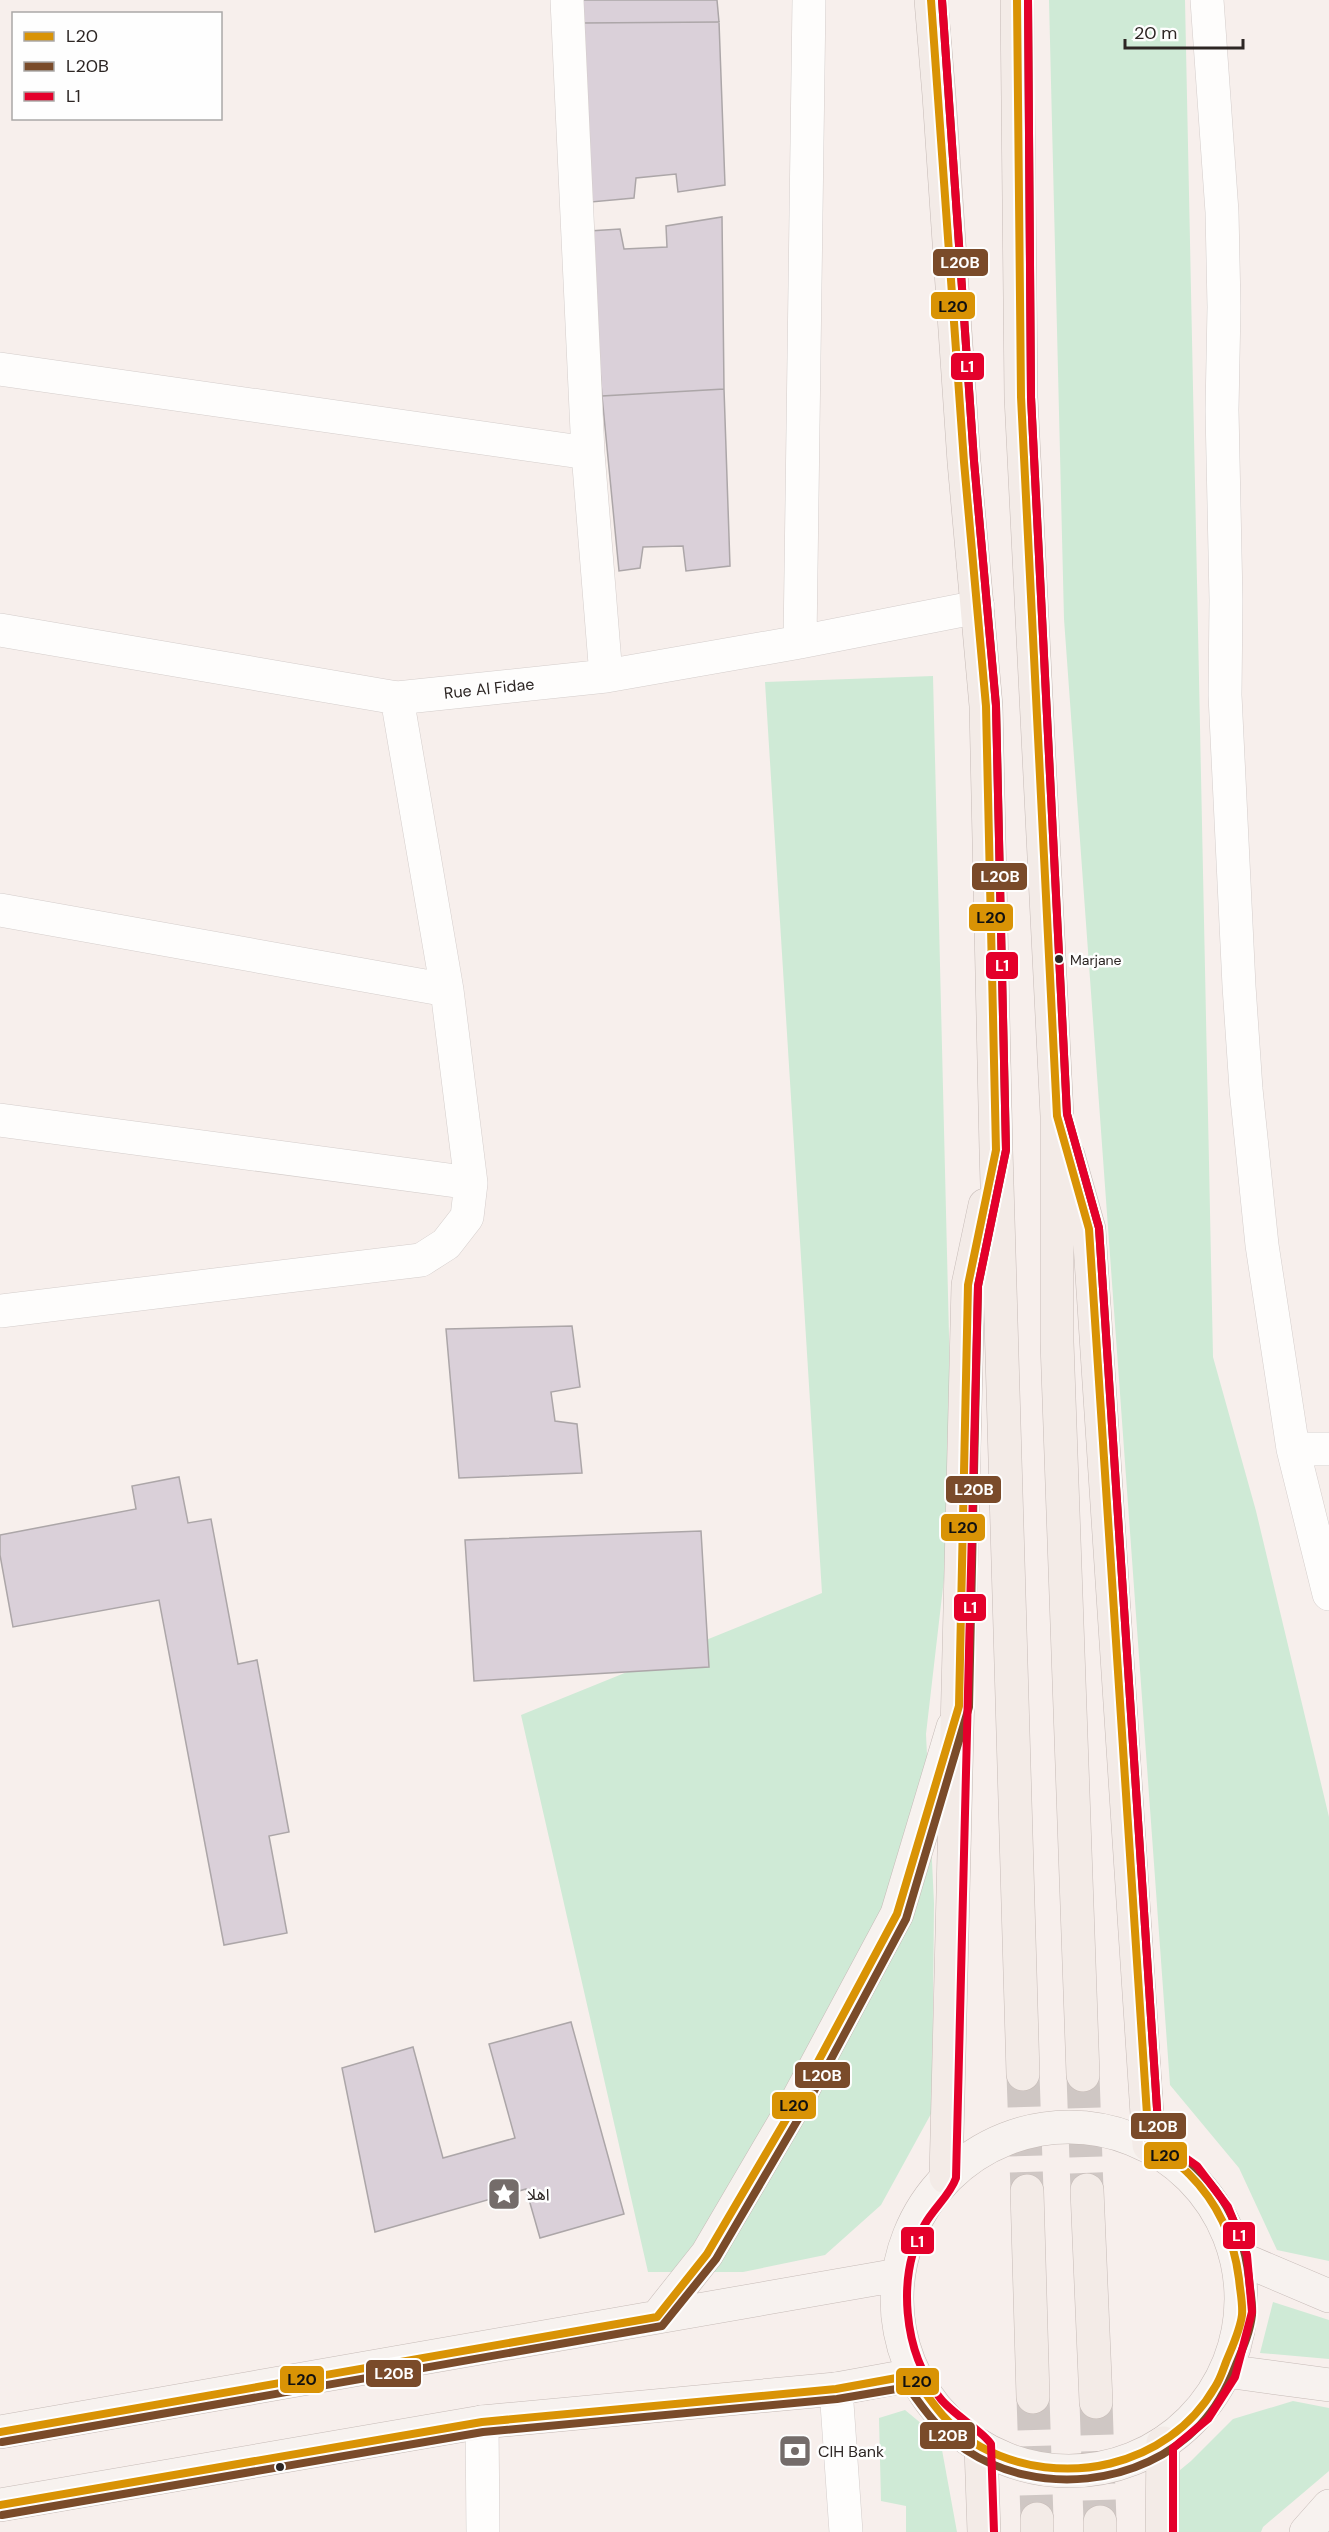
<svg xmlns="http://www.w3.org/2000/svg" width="1329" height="2532" viewBox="0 0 1329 2532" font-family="'DM Sans','Noto Sans Arabic',sans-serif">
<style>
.green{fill:#cfead6}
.building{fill:#dad0d9;stroke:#aca6a8;stroke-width:1.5}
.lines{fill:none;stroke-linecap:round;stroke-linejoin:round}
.highway-tunnel{stroke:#cfc7c4;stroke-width:33;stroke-dasharray:33 16;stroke-linecap:butt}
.minor-casing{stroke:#d4cdcb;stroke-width:34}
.major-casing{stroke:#c6bbb7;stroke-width:34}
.highway-casing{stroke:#c6bbb7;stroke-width:34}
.minor{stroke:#fefdfc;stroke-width:33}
.major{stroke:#f7f2ef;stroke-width:33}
.highway{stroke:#f3ebe7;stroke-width:33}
.bus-1-casing{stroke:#fefefe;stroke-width:12}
.bus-2-casing{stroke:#fefefe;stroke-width:12}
.bus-3-casing{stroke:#fefefe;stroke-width:12}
.bus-1{stroke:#d99305;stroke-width:8}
.bus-2{stroke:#7a4b2a;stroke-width:8}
.bus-3{stroke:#e4002b;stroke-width:8}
.bus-dot{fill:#2d2624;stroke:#fefefe;stroke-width:2}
.labels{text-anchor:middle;stroke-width:5;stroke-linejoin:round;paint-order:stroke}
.bus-label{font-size:14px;fill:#2d2624;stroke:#fefefe;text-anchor:start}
.street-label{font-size:16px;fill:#2d2624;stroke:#fefefe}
.poi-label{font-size:16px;fill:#2d2624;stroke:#fefefe;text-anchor:start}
.line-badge{stroke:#fefefe;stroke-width:2}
.badge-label{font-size:16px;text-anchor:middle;font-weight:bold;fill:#fff}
.pale-badge-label{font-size:16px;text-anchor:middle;font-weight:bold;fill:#111}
</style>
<rect width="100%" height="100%" fill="#f7efec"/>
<!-- green -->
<path class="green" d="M1049,0H1185L1213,1357L1256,1511L1329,1817V2261L1277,2250L1239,2168L1170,2085L1064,619Z
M933,676L953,1501L926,1734L934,1903L932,2112L881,2205L825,2255L743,2272H648L521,1715L822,1593L765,682Z
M1273,2302L1329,2320V2359L1260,2353Z
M1293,2401L1329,2408V2471L1263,2527L1261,2532H1172L1174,2475L1191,2461L1233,2419Z
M905,2410L940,2439L957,2532H906V2506L881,2501L879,2418Z"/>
<!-- building -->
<path class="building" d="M580,0H717L719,22L582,23Z
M719,22L725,185L678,192L676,174L636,178L634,198L591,202L582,23Z
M722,217L724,389L602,396L589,231L620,229L624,249L667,247L666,226Z
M724,389L730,566L686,571L683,546L643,547L640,568L619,571L602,396Z
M572,1326L580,1387L551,1392L555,1421L577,1424L582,1473L459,1478L446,1329Z
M179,1477L188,1523L211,1519L238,1664L257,1660L289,1832L269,1836L287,1933L224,1945L159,1600L13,1627L0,1555V1535L136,1509L132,1486Z
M701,1531L709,1667L474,1681L465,1540Z
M571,2022L624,2214L540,2238L526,2189L375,2232L342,2068L413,2047L443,2158L515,2138L489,2044Z"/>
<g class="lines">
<!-- highway-tunnel -->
<path class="highway-tunnel" d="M1023,2074L1027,2191
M1083,2075L1087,2190
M1033,2397L1037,2519
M1096,2402L1100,2522"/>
<!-- minor casing -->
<g class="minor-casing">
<path id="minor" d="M567,0L588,453L606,676
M1207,0L1222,212L1224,307L1222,410L1226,600L1225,695L1239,986L1246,1089L1262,1245L1293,1449L1329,1594
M0,369L588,453
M0,630L397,698L606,676L800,642L978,607
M800,642L809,0
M0,910L447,990
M0,1120L471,1183
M0,1311L421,1260L446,1244L467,1217L471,1183L447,990L397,698
M1293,1449H1329
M836,2389L846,2532
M482,2422L483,2532"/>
</g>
<!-- major casing -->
<g class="major-casing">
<path id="major" d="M897 2299a172 172 0 1 1 344 0a172 172 0 1 1-344 0Z
M1237,2257L1329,2296
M657,2317L707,2254L798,2099L897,1914L953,1727
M1226,2371L1329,2385
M0,2432L898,2275
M0,2505L482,2422L836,2389L913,2375
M1306,2532L1329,2506"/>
</g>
<!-- highway casing -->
<g class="highway-casing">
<path id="highway" d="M931,0L939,95L964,462L986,706L996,1150L1023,2074
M1017,0L1021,397L1057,1116V1342L1083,2075
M1068,1155L1089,1229L1149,2145
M946,2177L968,1285L985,1205
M1087,2190L1096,2402
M1027,2191L1033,2397
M981,2447L984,2532
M1037,2519V2532
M1100,2522V2532
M1162,2532L1163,2443"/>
</g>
<!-- minor -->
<use href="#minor" class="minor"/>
<!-- major -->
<use href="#major" class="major"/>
<!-- highway -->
<use href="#highway" class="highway"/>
<!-- bus-1 casing -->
<g class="bus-1-casing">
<path id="bus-1" d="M0,2432L657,2317L707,2254L798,2099L897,1914L959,1706L968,1285L996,1150L986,706L964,462L931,0
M0,2505L482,2422L836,2389L913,2375C931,2402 951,2431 981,2447C1061,2490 1168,2468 1215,2387C1220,2380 1223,2370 1226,2362C1232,2347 1240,2331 1242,2315C1243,2303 1240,2291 1239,2279C1234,2239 1218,2203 1189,2174C1178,2162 1163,2154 1149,2145L1089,1229L1057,1116L1021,397L1017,0"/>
</g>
<!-- bus-2 casing -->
<g class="bus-2-casing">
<path id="bus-2" d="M2,2442L662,2326L716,2259L807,2104L906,1919L969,1707L978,1286L1006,1150L996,705L974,461L942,0
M2,2515L483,2432L837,2399L908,2387C924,2410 942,2434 966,2450C1037,2497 1141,2487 1200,2425C1216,2408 1227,2388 1235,2367C1242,2350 1250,2333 1252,2315C1253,2303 1250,2291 1249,2279C1242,2215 1212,2174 1159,2139L1099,1228L1067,1114L1031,397L1028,0"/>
</g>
<!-- bus-3 casing -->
<g class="bus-3-casing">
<path id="bus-3" d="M942,0L974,461L996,706L1006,1150L978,1286L956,2178C950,2195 934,2208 925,2224C896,2276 903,2352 940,2398C952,2414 983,2431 991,2444L994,2532
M1028,0L1031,397L1067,1114L1099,1228L1159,2139L1197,2166L1228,2207L1247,2255L1252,2312L1235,2377L1208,2419L1173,2448V2532"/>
</g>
<!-- bus-1 -->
<use href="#bus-1" class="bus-1"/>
<!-- bus-2 -->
<use href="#bus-2" class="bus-2"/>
<!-- bus-3 -->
<use href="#bus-3" class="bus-3"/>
</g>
<!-- icons -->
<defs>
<g id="sight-square" transform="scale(1.725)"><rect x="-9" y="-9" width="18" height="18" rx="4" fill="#746c6a" stroke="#fefefe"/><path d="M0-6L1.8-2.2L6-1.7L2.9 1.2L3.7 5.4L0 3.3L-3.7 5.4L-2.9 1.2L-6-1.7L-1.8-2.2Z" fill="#fff"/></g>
<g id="bank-square" transform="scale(1.725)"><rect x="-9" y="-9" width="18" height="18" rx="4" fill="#746c6a" stroke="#fefefe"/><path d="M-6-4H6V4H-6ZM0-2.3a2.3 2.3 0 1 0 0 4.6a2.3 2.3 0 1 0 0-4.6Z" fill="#fff"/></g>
</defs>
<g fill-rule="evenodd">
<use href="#sight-square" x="504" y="2194"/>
<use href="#bank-square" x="795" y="2451"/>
</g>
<!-- markers -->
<g class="bus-dot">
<circle cx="1059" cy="959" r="5"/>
<circle cx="280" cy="2467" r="5"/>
</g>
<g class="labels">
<!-- bus labels -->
<g class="bus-label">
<text x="1070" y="965">Marjane</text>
</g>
<!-- street labels -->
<g class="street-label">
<text transform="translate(489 688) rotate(-6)" y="6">Rue Al Fidae</text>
</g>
<!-- poi labels -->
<g class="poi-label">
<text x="527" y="2200">اهلا</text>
<text x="818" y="2457">CIH Bank</text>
</g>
</g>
<g class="line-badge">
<rect x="932" y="248" width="57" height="29" rx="6" fill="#7a4b2a"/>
<rect x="930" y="291" width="46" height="29" rx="6" fill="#d99305"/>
<rect x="950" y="352" width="35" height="29" rx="6" fill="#e4002b"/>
<rect x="971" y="862" width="57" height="29" rx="6" fill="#7a4b2a"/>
<rect x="968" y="903" width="46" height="29" rx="6" fill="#d99305"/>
<rect x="985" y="951" width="34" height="29" rx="6" fill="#e4002b"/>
<rect x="945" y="1475" width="57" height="29" rx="6" fill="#7a4b2a"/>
<rect x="940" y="1513" width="46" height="29" rx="6" fill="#d99305"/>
<rect x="953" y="1593" width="34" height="29" rx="6" fill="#e4002b"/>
<rect x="794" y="2061" width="57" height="28" rx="6" fill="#7a4b2a"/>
<rect x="771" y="2091" width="46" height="29" rx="6" fill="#d99305"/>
<rect x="1130" y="2112" width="57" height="28" rx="6" fill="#7a4b2a"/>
<rect x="1143" y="2141" width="45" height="29" rx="6" fill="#d99305"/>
<rect x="1222" y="2221" width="34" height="29" rx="6" fill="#e4002b"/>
<rect x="900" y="2226" width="35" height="29" rx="6" fill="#e4002b"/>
<rect x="365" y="2359" width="57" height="29" rx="6" fill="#7a4b2a"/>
<rect x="279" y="2365" width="46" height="29" rx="6" fill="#d99305"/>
<rect x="895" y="2367" width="45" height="29" rx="6" fill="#d99305"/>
<rect x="919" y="2421" width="57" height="29" rx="6" fill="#7a4b2a"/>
</g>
<g class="badge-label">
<text x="960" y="268">L20B</text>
<text x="967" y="372">L1</text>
<text x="1000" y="882">L20B</text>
<text x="1002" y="971">L1</text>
<text x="974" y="1495">L20B</text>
<text x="970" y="1613">L1</text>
<text x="822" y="2081">L20B</text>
<text x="1158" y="2132">L20B</text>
<text x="1239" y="2241">L1</text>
<text x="917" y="2247">L1</text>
<text x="394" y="2379">L20B</text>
<text x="948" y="2441">L20B</text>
</g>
<g class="pale-badge-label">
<text x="953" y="312">L20</text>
<text x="991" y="923">L20</text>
<text x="963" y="1533">L20</text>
<text x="794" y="2111">L20</text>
<text x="1165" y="2161">L20</text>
<text x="302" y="2385">L20</text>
<text x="917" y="2387">L20</text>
</g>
<!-- legend -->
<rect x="12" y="12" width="210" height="108" fill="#fefefe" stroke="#aaa8a7" stroke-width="1.5"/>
<rect x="24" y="32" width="30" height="9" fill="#d99305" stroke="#aaa8a7" stroke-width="1.5"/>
<text x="66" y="42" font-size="18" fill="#2d2624">L20</text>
<rect x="24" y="62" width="30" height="9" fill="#7a4b2a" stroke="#aaa8a7" stroke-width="1.5"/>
<text x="66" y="72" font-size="18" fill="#2d2624">L20B</text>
<rect x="24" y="92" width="30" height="9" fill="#e4002b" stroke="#aaa8a7" stroke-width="1.5"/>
<text x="66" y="102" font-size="18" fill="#2d2624">L1</text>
<!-- scale -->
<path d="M1125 39v9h118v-9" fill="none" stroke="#2d2624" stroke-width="3"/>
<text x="1134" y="39" font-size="18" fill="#2d2624" stroke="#fefefe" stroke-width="4.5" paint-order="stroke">20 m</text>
</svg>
